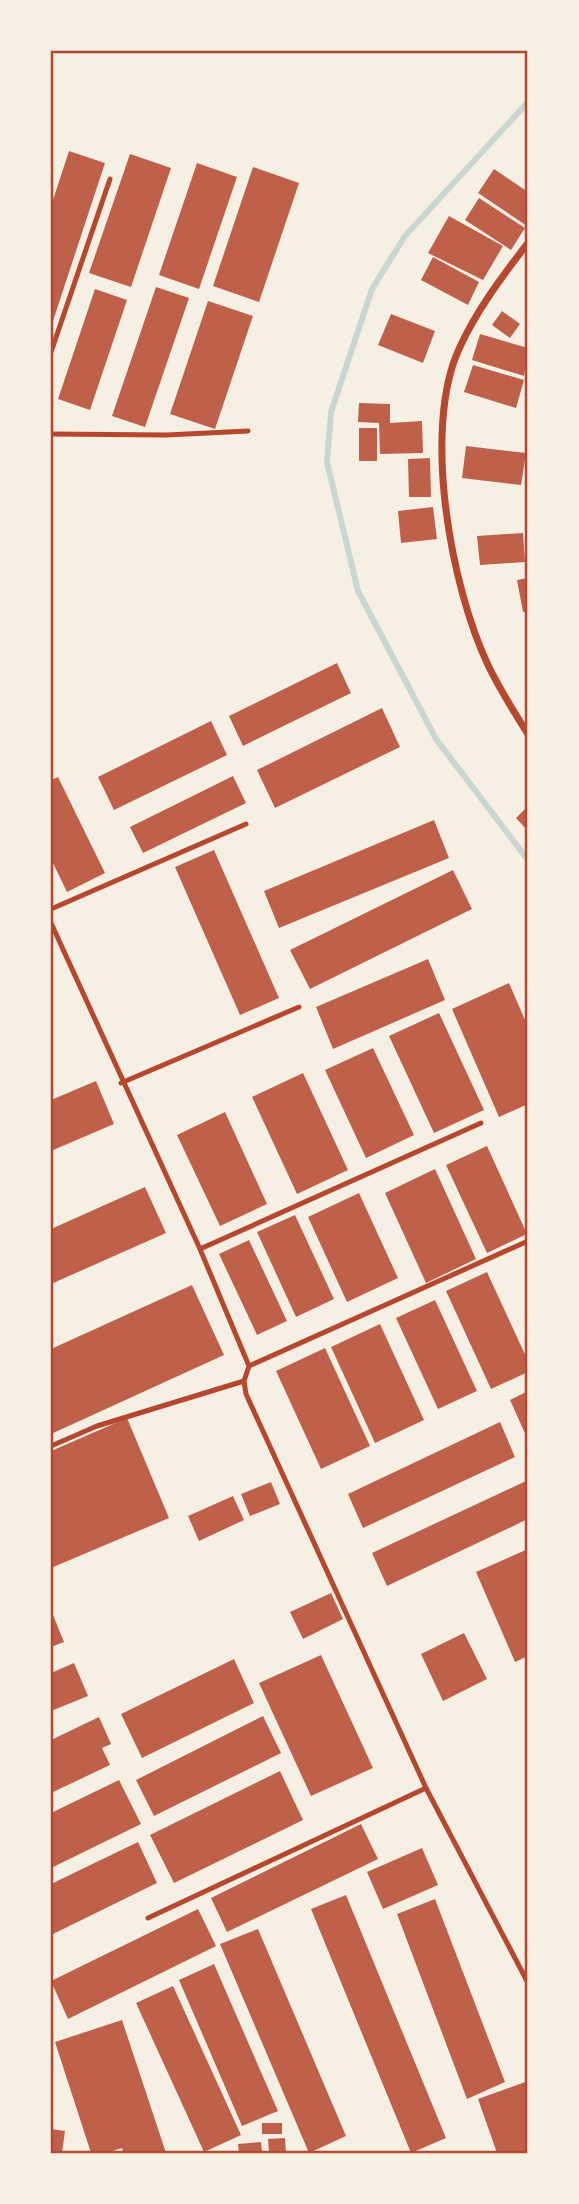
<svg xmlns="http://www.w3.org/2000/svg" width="579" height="2204" viewBox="0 0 579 2204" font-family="'Titillium Web',sans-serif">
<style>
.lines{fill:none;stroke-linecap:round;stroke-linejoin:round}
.stream{stroke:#c9d6d2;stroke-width:6}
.building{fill:#bf614a}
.service{stroke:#b5482f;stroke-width:5}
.minor{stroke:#b5482f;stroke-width:7}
.neatline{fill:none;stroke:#b5482f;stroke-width:2.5}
</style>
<rect width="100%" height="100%" fill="#f6efe4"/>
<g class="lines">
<!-- stream -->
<path class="stream" d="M528,102L405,236L372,289L331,412L327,462L358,591L436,739L528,860"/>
</g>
<!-- building -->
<path class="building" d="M69,151L105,163L51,327V206Z
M130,154L171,168L131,287L89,273Z
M197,163L237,177L199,289L159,275Z
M253,167L299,183L259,302L213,286Z
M494,169L528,192L527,226L478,193Z
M479,198L525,228L511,250L465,220Z
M449,216L503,246L483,280L428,253Z
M433,257L479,282L468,305L421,280Z
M156,287L189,298L145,427L112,416Z
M95,289L127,300L90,410L58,399Z
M208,301L253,316L215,429L170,414Z
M502,311L520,324L510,338L492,325Z
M391,314L435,331L423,363L378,345Z
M480,334L528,348L524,376L472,360Z
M473,365L524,380L516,408L464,392Z
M359,403L390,404V423L422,421L423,453L380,454L379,423L358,422Z
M359,428H377V461H359Z
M466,446L526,453L521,485L462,478Z
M430,458L431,497H409L408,459Z
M433,507L437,539L401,543L398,511Z
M523,533L525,562L480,565L477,536Z
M528,578V611L523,612L517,580Z
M337,663L351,693L243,746L229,716Z
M382,708L400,747L275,808L257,770Z
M211,721L227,755L114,810L98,777Z
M233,776L246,803L143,853L130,827Z
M58,777L105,873L67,892L51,859V780Z
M528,806V831L516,818Z
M434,820L449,858L279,928L264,891Z
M214,850L279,998L240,1015L175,867Z
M453,870L472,909L310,989L290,950Z
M428,959L445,1000L333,1049L316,1007Z
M509,983L528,1027V1104L499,1117L452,1009Z
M439,1013L484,1110L434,1133L389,1036Z
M373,1048L414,1135L366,1158L325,1070Z
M303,1073L348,1170L297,1194L252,1097Z
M96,1081L114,1124L51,1151V1100Z
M225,1112L267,1204L220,1226L177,1135Z
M487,1146L527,1234L487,1253L446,1165Z
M435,1169L476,1259L426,1283L385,1193Z
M145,1187L166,1233L51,1284V1229Z
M359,1193L398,1278L347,1302L308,1217Z
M295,1215L334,1299L296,1317L257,1232Z
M249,1240L287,1321L257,1335L219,1254Z
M487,1272L528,1361V1372L491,1389L446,1291Z
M192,1285L224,1355L51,1434V1349Z
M435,1300L477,1391L438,1409L396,1318Z
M380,1324L424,1420L375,1443L331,1347Z
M325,1348L370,1446L321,1469L276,1371Z
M528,1391V1440L510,1400Z
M127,1418L169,1518L51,1568V1451Z
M500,1422L515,1457L363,1528L348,1494Z
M526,1481L528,1519L387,1586L372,1553Z
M271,1482L280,1504L250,1516L241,1494Z
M233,1496L244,1520L199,1541L188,1516Z
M528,1549V1656L515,1662L476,1572Z
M331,1593L343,1619L303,1639L290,1612Z
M51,1610L64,1642L51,1647Z
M464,1633L487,1679L443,1701L421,1654Z
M321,1655L373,1768L311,1796L259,1683Z
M234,1659L254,1703L142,1758L121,1714Z
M74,1663L88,1696L51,1711V1673Z
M263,1716L281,1753L154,1816L136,1780Z
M99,1717L111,1744L102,1748L110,1765L51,1793V1740Z
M280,1771L303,1820L174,1883L150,1835Z
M119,1780L141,1824L51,1868V1813Z
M361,1824L378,1859L227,1932L211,1898Z
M138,1842L157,1883L51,1935V1884Z
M422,1848L438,1885L383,1909L367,1872Z
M346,1895L446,2138L411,2153L311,1909Z
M435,1899L505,2082L467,2099L397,1914Z
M198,1909L216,1946L68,2019L51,1981Z
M258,1929L346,2136L309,2153L220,1944Z
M214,1964L278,2111L242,2126L179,1980Z
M173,1986L241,2135L204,2152L136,2003Z
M122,2020L166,2153H124L122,2148L106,2153H91L55,2042Z
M528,2081V2153H497L478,2099Z
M262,2123H282V2134H262Z
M51,2129L65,2131L62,2153L51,2152Z
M285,2138L286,2153H269L268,2139Z
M261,2142L262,2151L239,2153L238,2144Z"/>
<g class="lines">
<!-- service -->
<path class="service" d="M51,352L110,179
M51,434L167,435L248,431
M51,909L246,824
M51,923L200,1249L249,1366L244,1381L246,1394L426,1788L528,1983
M121,1083L299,1007
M200,1249L481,1123
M249,1366L528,1241
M51,1446L97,1426L244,1381
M148,1918L426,1788"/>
<!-- minor -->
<path class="minor" d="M528,243C503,275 476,311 459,349C422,430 451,587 488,665C499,688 514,712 528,734"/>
</g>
<!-- border -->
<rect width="579" height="2204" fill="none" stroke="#f6efe4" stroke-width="105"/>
<rect x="52" y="52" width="474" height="2100" class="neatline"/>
</svg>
